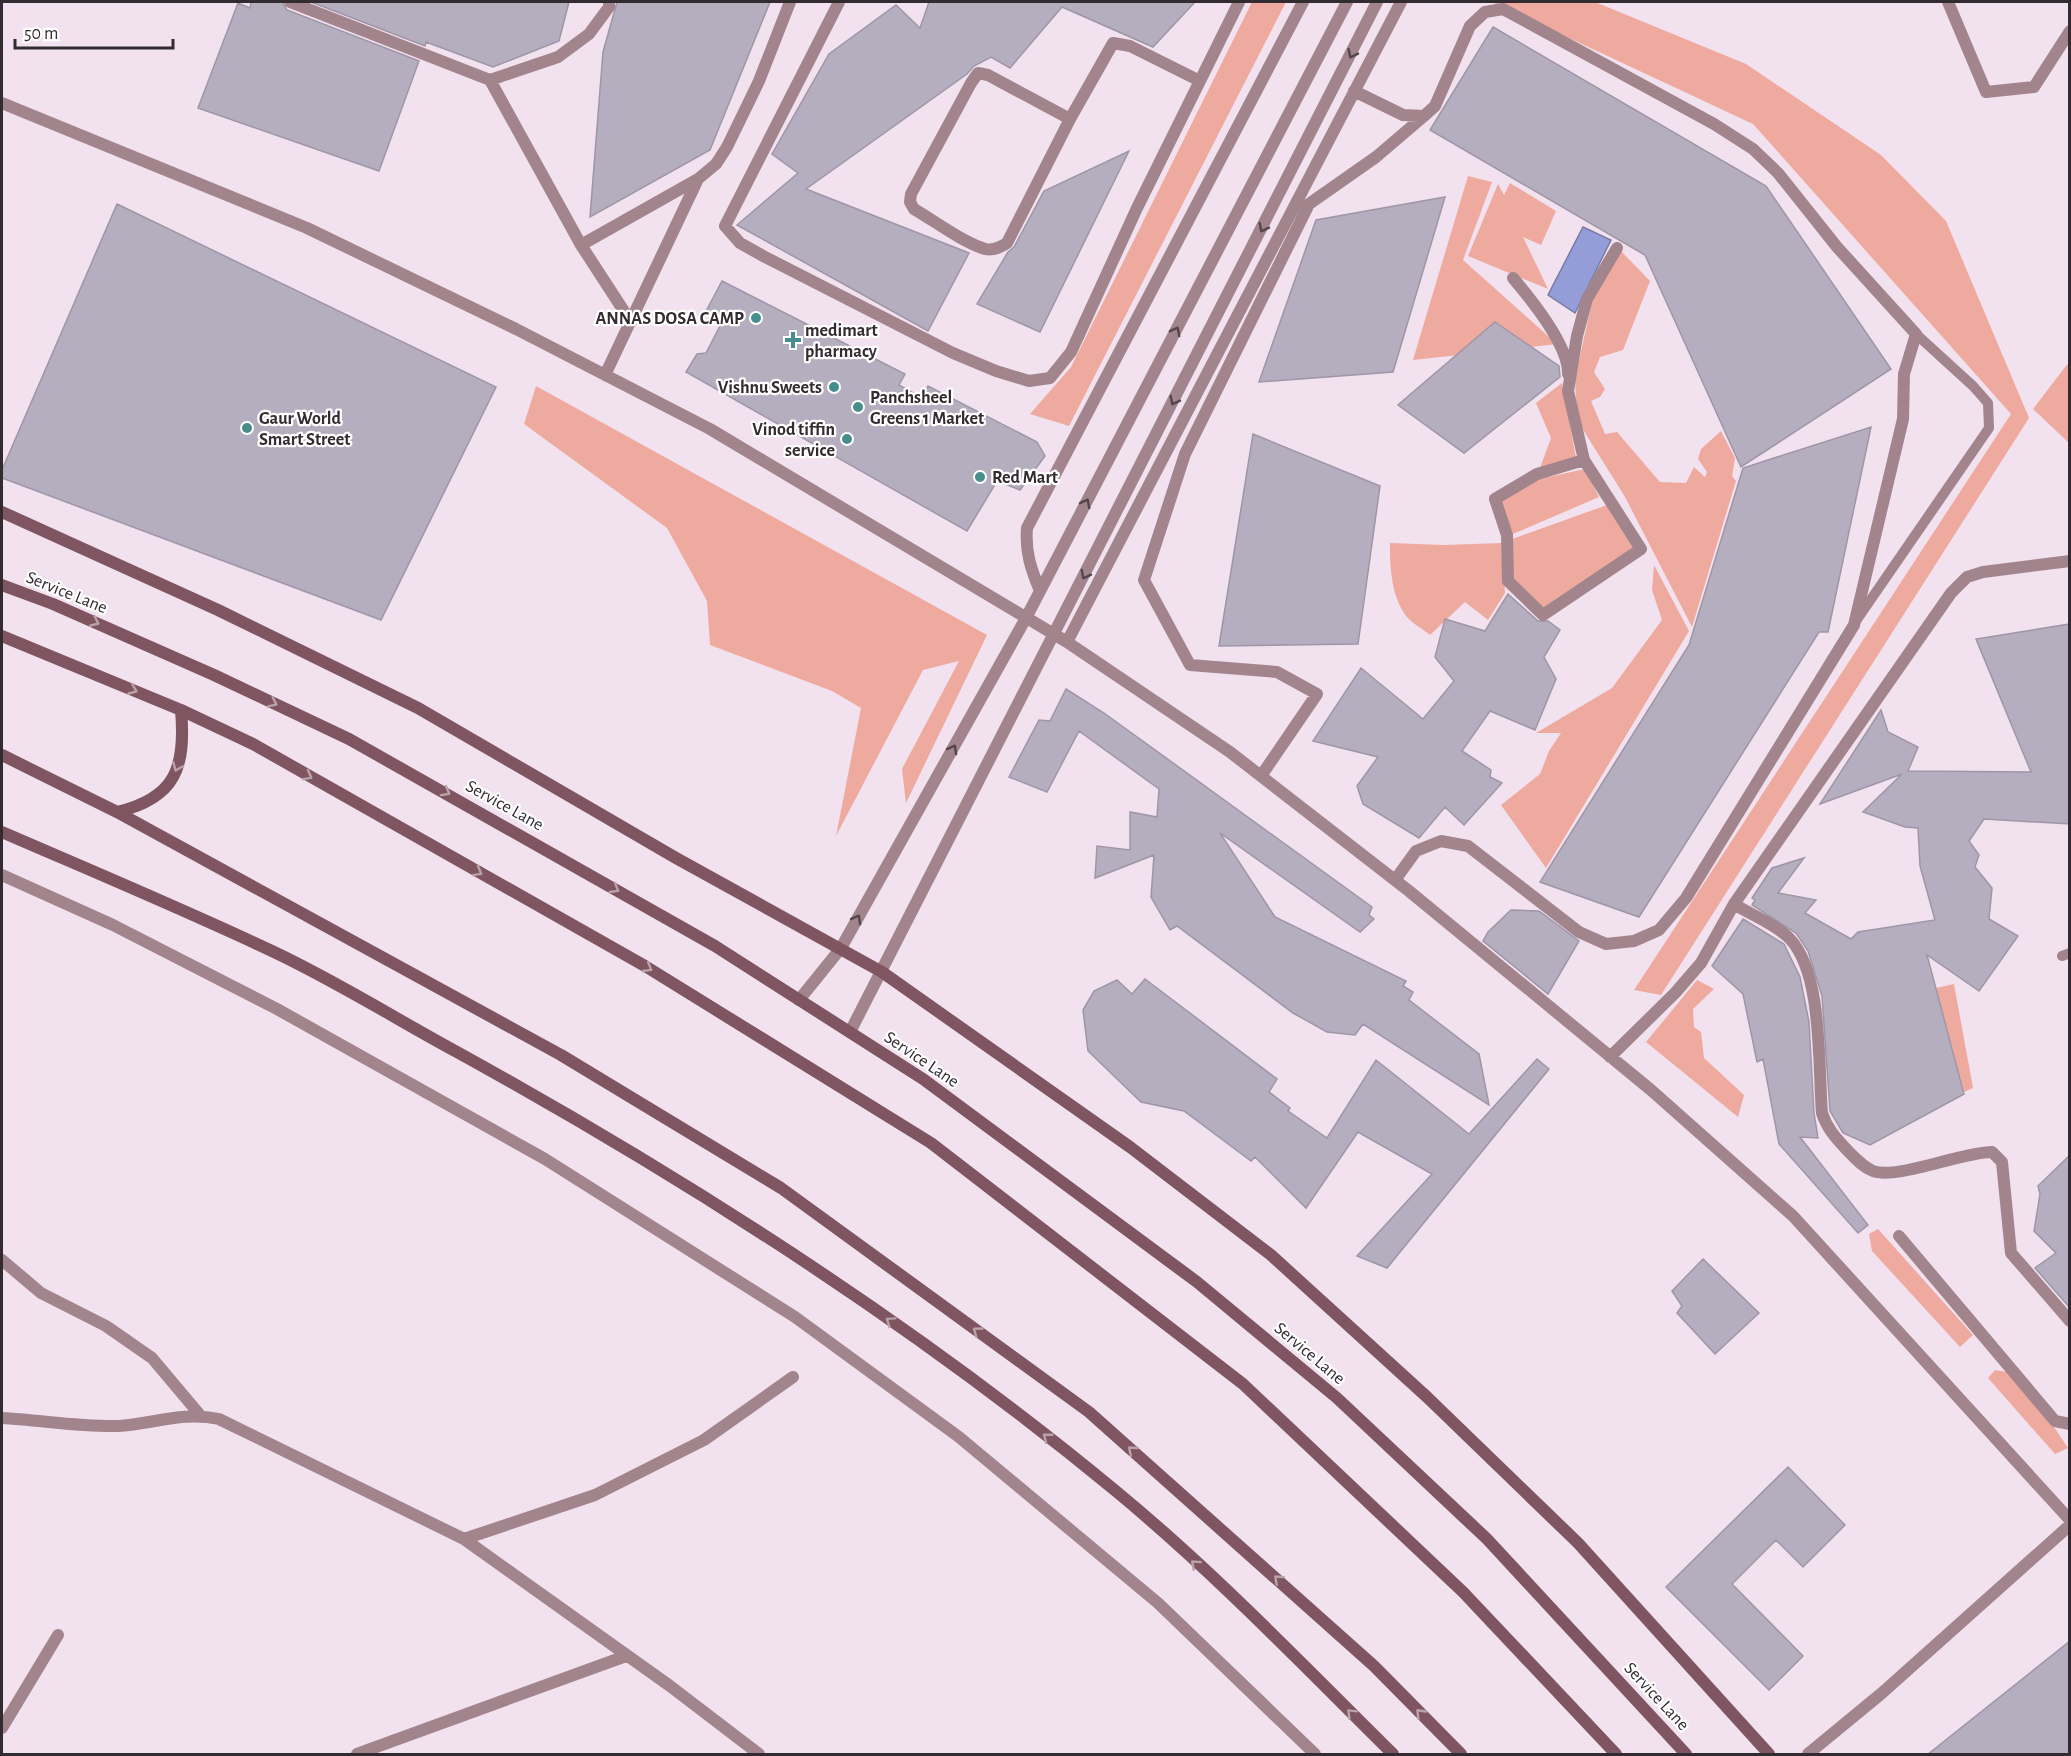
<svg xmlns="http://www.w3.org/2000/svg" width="2071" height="1756" viewBox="0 0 2071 1756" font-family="'Alegreya Sans',sans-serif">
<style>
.green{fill:#efaa9f}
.water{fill:#949dd8;stroke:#777ba6;stroke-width:1.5}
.building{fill:#b5aebf;stroke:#9e96a7;stroke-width:1.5}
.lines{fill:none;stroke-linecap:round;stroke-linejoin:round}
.lane{stroke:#a2848c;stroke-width:10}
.street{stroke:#a2848c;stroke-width:12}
.secondary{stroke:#7f5561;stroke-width:12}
.oneway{stroke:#54464c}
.oneway2{stroke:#b9a2a8}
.poi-dot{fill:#468d8b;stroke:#fff;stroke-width:2}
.labels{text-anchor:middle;stroke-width:4.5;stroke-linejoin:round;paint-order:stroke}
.poi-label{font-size:18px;font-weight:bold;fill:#322c31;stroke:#fff;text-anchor:start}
.street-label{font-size:18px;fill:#322c31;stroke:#fff}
</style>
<rect width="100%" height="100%" fill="#f2e1ee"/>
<!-- green -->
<path class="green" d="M1252,2H1286L1069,426L1030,414L1071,367Z
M1492,2H1595L1746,64L1881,155L1946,221L2029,418L1661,995L1634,990L2011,414L1753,124Z
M1468,176L1492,182L1463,260L1557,344L1413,360Z
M1510,183L1556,211L1541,245L1523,237L1548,289L1468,256L1498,184L1504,195Z
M1620,250L1650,281L1623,350L1600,357L1594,372L1605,389L1600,397L1591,401L1605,434L1617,432L1660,482L1686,483L1694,467L1705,477L1707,472L1698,459L1701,449L1721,431L1735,458L1732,476L1736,481L1692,627L1625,497L1577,420L1575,379L1593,297Z
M2069,362V443L2033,409Z
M1562,383L1576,458L1540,468L1551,438L1536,403Z
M536,386L987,635L906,803L902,769L959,661L923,670L836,836L861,708L832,691L710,645L707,601L667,528L524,424Z
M1585,469L1599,497L1513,534L1499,501L1534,480Z
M1607,505L1638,547L1541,611L1511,575L1512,539Z
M1390,543L1444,545L1502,543L1505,593L1488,620L1465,602L1430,635C1423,629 1413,624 1407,617C1391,597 1390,567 1390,543Z
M1654,565L1689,631L1546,868L1501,805L1540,774L1549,751L1561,733H1536L1612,688L1662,620L1652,590Z
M1697,980L1714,989L1693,1009L1694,1027L1701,1032L1704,1058L1744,1095L1738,1117L1646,1042Z
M1954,984L1973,1088L1964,1092L1936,988Z
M1878,1229L1973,1335L1960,1347L1872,1251L1869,1234Z
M1995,1370L2006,1372L2054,1427L2068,1448L2055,1454L1988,1378Z"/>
<!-- water -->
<path class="water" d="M1583,227L1611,240L1575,313L1548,295Z"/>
<!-- building -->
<path class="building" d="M251,2H282L287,10L419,61L379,171L198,108L238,3L250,8Z
M311,2H569L559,41L493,67L426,42L425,46Z
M617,2H770L710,150L590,217L603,52Z
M929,2H1195L1153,47L1062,7L1010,68L991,57L974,66L967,74L806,189L969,253L928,331L737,225L798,173L772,154L829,54L896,5L920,28Z
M1493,27L1766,186L1891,369L1741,467L1645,255L1430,130Z
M1129,151L1040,332L977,304L1008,252L1014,247L1044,191Z
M1445,197L1393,372L1259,382L1316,220Z
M117,204L496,387L381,620L2,478V470Z
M722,281L905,374L899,385L922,398L928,386L1037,442L1045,456L1020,490L997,481L967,531L686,372L697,354L706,353L723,320L705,313Z
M1495,322L1559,366L1560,377L1464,453L1398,405Z
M1871,427L1828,632H1819L1639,917L1540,882L1689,645L1743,468Z
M1253,434L1380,486L1358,644L1219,646Z
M1508,594L1538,621H1548L1560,630L1544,657L1556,679L1535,730L1490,711L1462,751L1491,770L1490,777L1502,783L1464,825L1445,807L1419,838L1363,804L1357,786L1378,757L1313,741L1361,668L1423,719L1454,681L1435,657L1445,619L1485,631Z
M2070,624V824L1984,819L1969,841L1979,855L1975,867L1992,888L1989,919L2018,936L1979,991L1927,955L1964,1094L1870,1145L1843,1133L1830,1111L1822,996L1808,951L1796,933L1752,905L1755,900L1752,898L1772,868L1804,858L1778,893L1816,900L1805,913L1851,939L1858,932L1935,920L1920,866L1918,828L1905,827L1863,812L1902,774L1820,804L1881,710L1888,732L1918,747L1908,771L2031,772L1976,639Z
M1066,689L1104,713L1372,907L1369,915L1374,919L1360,932L1220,833L1275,917L1406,981L1403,986L1413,992L1409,1000L1479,1054L1489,1105L1363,1024L1355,1035L1327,1032L1293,1013L1177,926L1170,930L1151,897L1154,855L1095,878L1097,846L1130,850V812L1157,817L1159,789L1079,731L1047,792L1009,777L1039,720L1050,721Z
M1511,910L1539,911L1579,941L1548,994L1483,941L1488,932Z
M1743,919L1784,944L1800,977L1809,1022L1814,1113L1818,1138L1800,1137L1868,1225L1858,1233L1779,1144L1763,1059L1757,1062L1743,994L1712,966Z
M1145,979L1277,1079L1269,1092L1290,1108L1288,1111L1327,1138L1376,1060L1469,1134L1537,1059L1549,1069L1387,1268L1357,1256L1432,1174L1358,1132L1306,1208L1255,1157L1251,1161L1184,1111L1141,1102L1088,1051L1083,1010L1094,991L1117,980L1132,994Z
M2070,1155V1308L2035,1268L2056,1253L2034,1231L2040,1194L2038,1186Z
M1703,1259L1759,1313L1715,1354L1677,1313L1682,1306L1672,1291Z
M1788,1467L1845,1525L1803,1567L1776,1540L1732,1584L1803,1656L1769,1690L1666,1587Z
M2070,1641V1755H1927Z"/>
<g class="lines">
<!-- lane -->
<path class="lane" d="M1856,621L1989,428L1988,403L1973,386L1916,334
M2062,956L2070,953"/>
<!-- street -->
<path class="street" d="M290,2L490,80L581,245L631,322
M839,2L725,226L740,243L765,257L953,353L996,371L1029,381L1050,378L1071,352L1137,208L1239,2
M1948,2L1986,92L2034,87L2070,31
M490,80L558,57L589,34L609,7V2
M1354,91L1403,115L1424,116L1435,106L1470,26L1485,12L1503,9L1714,124L1753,149L1778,173L1837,247L1916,334L1904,374L1903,419L1854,625L1686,898L1659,930L1634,941L1606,944L1579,932L1468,846L1441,841L1416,851L1395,880
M2,103L307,228L516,329L710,429L1067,642L1230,752L1409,891L1651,1090L1793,1216L2070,1520
M1070,119L988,75L978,73L971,83L911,194L910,202L914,209C936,222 961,241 985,249C994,251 1001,247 1007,243L1070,119L1113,43L1130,46L1200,81
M581,245L698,179L716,164L727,147L759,81L790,2
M1513,278C1530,298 1569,346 1568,374
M605,375L698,179
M1584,460L1537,474L1495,499L1507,535L1508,581L1543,615L1641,549L1584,460L1568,391L1577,336L1587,299L1617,248
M1040,591C1031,569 1025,552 1027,528L1303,2
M1067,642L1401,2
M1261,776L1317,694L1277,672L1190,665L1144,580L1185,454L1309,204L1376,157L1424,116
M2,875L113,925L277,1009L545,1159L795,1317L959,1437L1158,1603L1315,1754
M1734,904C1751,915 1776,924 1790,939C1823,974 1818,1065 1822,1113C1827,1129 1837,1139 1848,1151C1856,1159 1863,1167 1873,1171C1896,1180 1962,1152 1992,1152L2002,1162L2011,1253L2070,1321
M799,1000L841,948L1026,618L1347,2
M850,1032L1377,2
M1610,1057L1675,993L1701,963L1734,904L1951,593L1967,577L1983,572L2070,561
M1899,1236L2055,1421L2070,1424
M2,1260L41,1293L106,1326L152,1358L200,1415
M2,1418C40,1420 80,1427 118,1426C153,1424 183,1411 219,1419L464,1539L670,1686L759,1754
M464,1539L595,1495L704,1440L793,1377
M2,1728L58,1635
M357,1754L626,1656
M1808,1754L1882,1693L2070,1525"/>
<!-- secondary -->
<path class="secondary" d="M2,512L218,610L418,708L676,858L882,972L1130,1147L1271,1255L1427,1397L1578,1543L1769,1754
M2,585L53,604L214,675L349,739L715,946L923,1079L1197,1282L1337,1398L1487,1539L1686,1754
M2,636L181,710L253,744L645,966L931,1143L1243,1384L1463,1592L1616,1754
M2,755L117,812L561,1055L781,1188L1089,1412L1374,1666L1461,1754
M117,812C176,798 186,767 181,710
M2,832C92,871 183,909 272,951C336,981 396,1019 457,1052C689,1180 913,1323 1117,1492C1215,1573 1303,1665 1393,1754"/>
</g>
<!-- one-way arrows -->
<defs><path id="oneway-chevron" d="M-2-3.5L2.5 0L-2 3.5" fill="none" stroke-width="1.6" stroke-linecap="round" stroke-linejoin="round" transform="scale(1.5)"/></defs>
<g class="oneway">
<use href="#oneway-chevron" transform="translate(1352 54) rotate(116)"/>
<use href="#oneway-chevron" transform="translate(1263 228) rotate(117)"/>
<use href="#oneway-chevron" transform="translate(1176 331) rotate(-62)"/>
<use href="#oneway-chevron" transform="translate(1174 401) rotate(117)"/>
<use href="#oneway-chevron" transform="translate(1086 503) rotate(-62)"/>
<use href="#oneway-chevron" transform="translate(1085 575) rotate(117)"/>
<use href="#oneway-chevron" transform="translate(953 749) rotate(-61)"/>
<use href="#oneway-chevron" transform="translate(857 919) rotate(-61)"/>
</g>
<g class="oneway2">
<use href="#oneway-chevron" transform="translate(95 622) rotate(24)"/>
<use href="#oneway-chevron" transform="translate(133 690) rotate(22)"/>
<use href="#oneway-chevron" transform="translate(273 703) rotate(26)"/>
<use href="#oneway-chevron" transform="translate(177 767) rotate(113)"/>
<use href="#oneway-chevron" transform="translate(308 776) rotate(29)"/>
<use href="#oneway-chevron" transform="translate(446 792) rotate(29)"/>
<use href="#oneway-chevron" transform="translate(478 872) rotate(29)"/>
<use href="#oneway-chevron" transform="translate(615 889) rotate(30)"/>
<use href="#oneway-chevron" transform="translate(648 968) rotate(31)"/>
<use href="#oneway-chevron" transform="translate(890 1321) rotate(-145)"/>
<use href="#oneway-chevron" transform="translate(977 1331) rotate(-144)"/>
<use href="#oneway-chevron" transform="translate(1047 1437) rotate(-142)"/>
<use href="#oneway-chevron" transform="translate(1132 1450) rotate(-139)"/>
<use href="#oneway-chevron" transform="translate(1195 1564) rotate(-138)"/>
<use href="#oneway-chevron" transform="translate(1278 1579) rotate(-138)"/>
<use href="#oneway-chevron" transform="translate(1351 1713) rotate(-135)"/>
<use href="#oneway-chevron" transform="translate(1420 1713) rotate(-134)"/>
</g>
<!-- markers -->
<g class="poi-dot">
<circle cx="756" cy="318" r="6"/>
<path d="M790 331h6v6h6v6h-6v6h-6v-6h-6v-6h6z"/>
<circle cx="834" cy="387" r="6"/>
<circle cx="858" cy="407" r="6"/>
<circle cx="247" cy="428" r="6"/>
<circle cx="847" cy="439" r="6"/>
<circle cx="980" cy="477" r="6"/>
</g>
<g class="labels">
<!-- poi labels -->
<g class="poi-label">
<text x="744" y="324" text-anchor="end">ANNAS DOSA CAMP</text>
<text x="805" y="336">medimart<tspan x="805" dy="21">pharmacy</tspan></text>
<text x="822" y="393" text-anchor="end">Vishnu Sweets</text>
<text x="870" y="403">Panchsheel<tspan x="870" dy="21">Greens 1 Market</tspan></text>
<text x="259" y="424">Gaur World<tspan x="259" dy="21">Smart Street</tspan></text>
<text x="835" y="435" text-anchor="end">Vinod tiffin<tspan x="835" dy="21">service</tspan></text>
<text x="992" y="483">Red Mart</text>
</g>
<!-- street labels -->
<g class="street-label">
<text transform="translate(67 592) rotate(22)" y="6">Service Lane</text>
<text transform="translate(505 805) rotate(29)" y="6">Service Lane</text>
<text transform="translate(922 1059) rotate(34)" y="6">Service Lane</text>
<text transform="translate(1310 1353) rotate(40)" y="6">Service Lane</text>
<text transform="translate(1657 1696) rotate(47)" y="6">Service Lane</text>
</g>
</g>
<!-- border -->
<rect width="2071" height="1756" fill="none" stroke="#322c31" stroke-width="6"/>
<!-- scale -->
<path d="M15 39v9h158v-9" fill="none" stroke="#322c31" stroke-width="3"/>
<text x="24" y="39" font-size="18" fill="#322c31" stroke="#ffffff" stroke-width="4.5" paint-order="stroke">50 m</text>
</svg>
